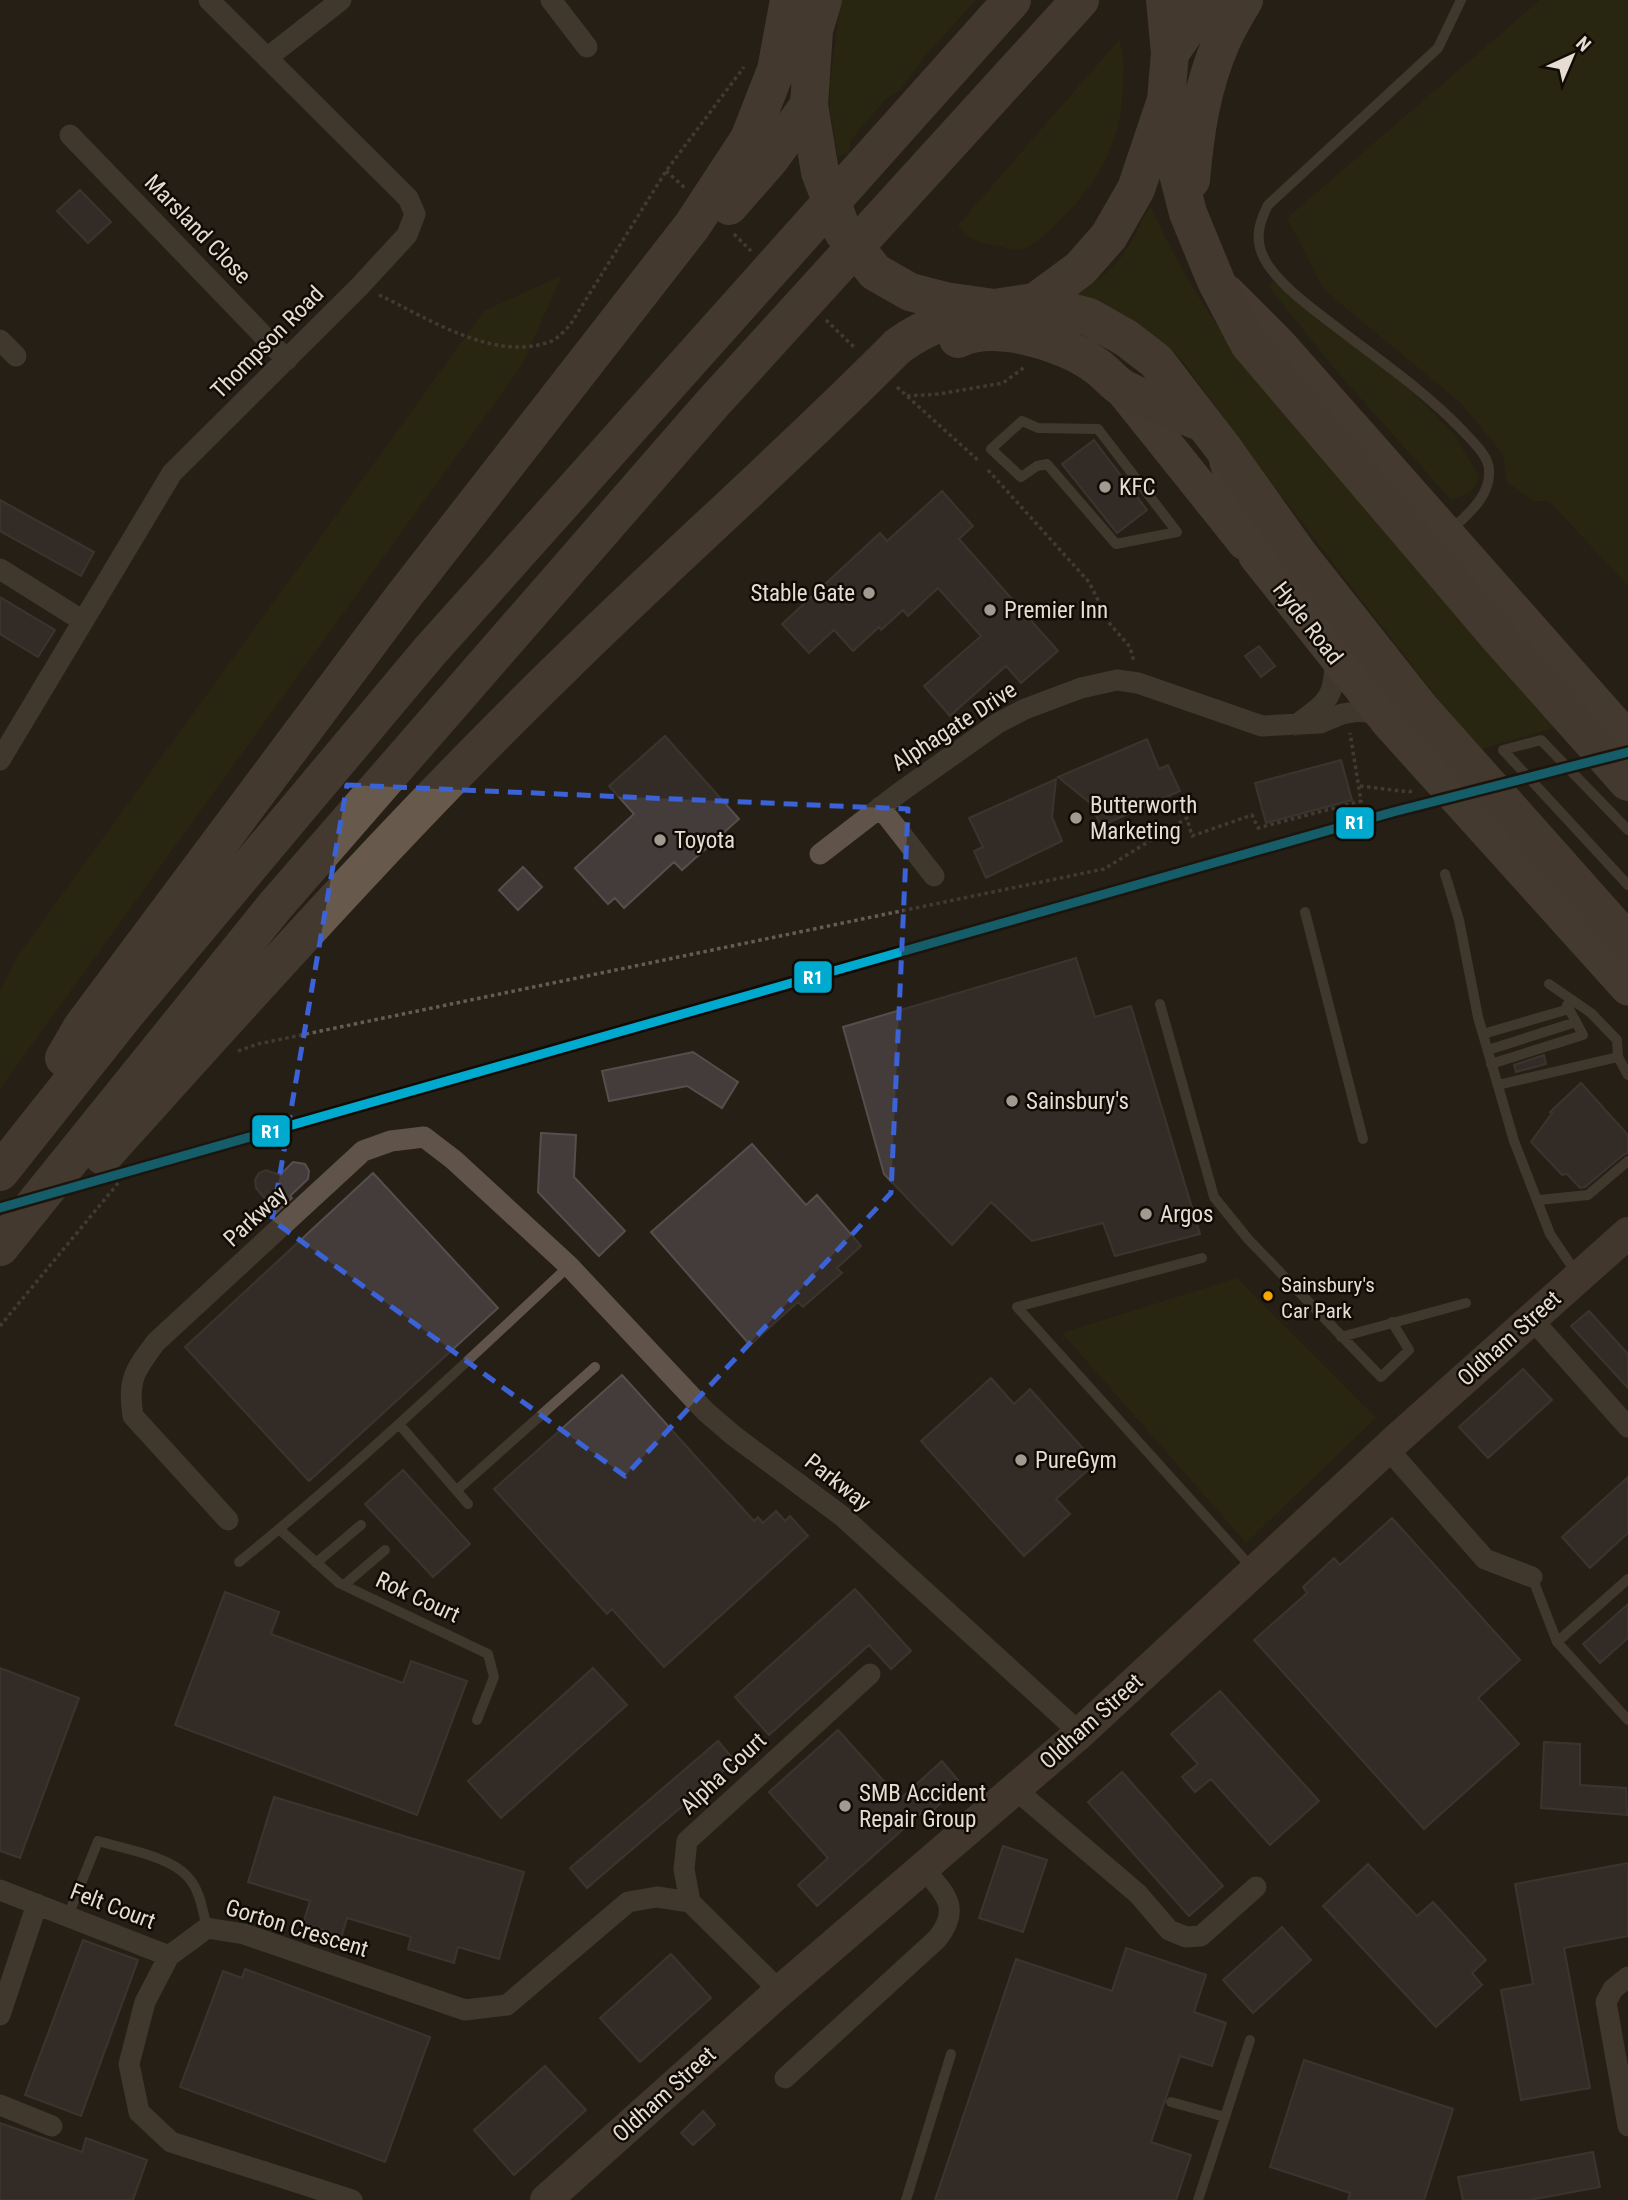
<svg xmlns="http://www.w3.org/2000/svg" width="1628" height="2200" viewBox="0 0 1628 2200" font-family="'Roboto Condensed',sans-serif">
<style>
.green{fill:#2a2e0a}
.building{fill:#443c3b;stroke:#554e4c;stroke-width:2}
.lines{fill:none;stroke-linecap:round;stroke-linejoin:round}
.path{stroke:#655c55;stroke-width:3.5;stroke-dasharray:3.5 3.5;stroke-linecap:butt}
.lane{stroke:#60544a;stroke-width:10}
.street{stroke:#60544a;stroke-width:21}
.secondary{stroke:#625549;stroke-width:32}
.primary{stroke:#6c5b4f;stroke-width:35}
.highway{stroke:#675a4d;stroke-width:38}
.rail-1-casing{stroke:#110b05;stroke-width:14}
.rail-1{stroke:#00a9ce;stroke-width:9}
.marked{fill:none;stroke:#3b63d7;stroke-width:5;stroke-dasharray:14 9;stroke-linejoin:round}
.poi-dot{fill:#a29a90;stroke:#110b05;stroke-width:2.5}
.bus-dot{fill:#f7a600;stroke:#110b05;stroke-width:2.5}
.labels{text-anchor:middle;stroke-width:5;stroke-linejoin:round;paint-order:stroke}
.bus-label{font-size:21px;fill:#e5dcd2;stroke:#110b05;text-anchor:start}
.street-label{font-size:23px;fill:#e5dcd2;stroke:#110b05}
.poi-label{font-size:23px;fill:#e5dcd2;stroke:#110b05;text-anchor:start}
.line-badge{stroke:#110b05;stroke-width:2.5}
.badge-label{font-size:19px;text-anchor:middle;font-weight:bold;fill:#fff}
</style>
<rect width="100%" height="100%" fill="#261f16"/>
<!-- green -->
<path class="green" d="M841,0H976L926,55L900,90L885,100L850,141V153L838,156L830,111V83Z
M1540,0H1628V586L1549,501H1533L1507,482L1503,455L1462,404L1324,290L1287,218Z
M1119,40C1125,56 1124,70 1123,87C1121,146 1096,186 1054,226C1045,234 1032,248 1019,250C1011,250 1001,246 993,245C977,242 966,238 958,225Z
M1151,206C1171,253 1196,295 1225,337L1561,726L1477,750L1254,460L1184,363L1167,345L1069,300C1091,286 1113,271 1127,249C1136,235 1141,219 1151,206Z
M562,275L522,365L0,1089V991L17,957L484,311Z
M1273,282L1412,391L1455,436L1478,475C1476,493 1466,494 1451,500L1333,367L1268,286Z
M1237,1278L1376,1418L1246,1543L1062,1333Z"/>
<!-- building -->
<path class="building" d="M80,190L111,222L88,243L57,211Z
M1094,440L1147,510L1117,533L1062,464Z
M942,491L973,526L959,539L1058,651L1021,683L1006,666L950,716L924,686L981,636L938,588L908,616L903,610L881,630L879,627L853,651L834,630L809,653L782,624L880,533L887,541Z
M0,500L94,552L81,576L0,531Z
M0,597L55,630L38,657L0,634Z
M1259,646L1275,666L1261,677L1245,656Z
M665,736L739,819L682,870L674,862L624,908L615,898L608,904L575,868L634,814L609,786Z
M1147,739L1159,769L1168,765L1180,791L1101,826L1090,803L1058,777Z
M1341,760L1352,800L1266,823L1255,783Z
M1056,779L1052,817L1062,841L986,878L974,851L983,847L969,818Z
M523,867L542,887L518,910L499,890Z
M1076,958L1095,1017L1131,1006L1200,1234L1115,1256L1103,1223L1032,1241L991,1202L952,1245L884,1174L843,1027Z
M693,1052L738,1082L722,1108L687,1086L609,1101L602,1071Z
M1544,1055L1546,1064L1516,1072L1514,1065Z
M1581,1083L1628,1135V1153L1623,1155L1585,1187L1580,1188L1567,1174L1562,1175L1531,1142L1552,1113L1550,1112Z
M541,1133L576,1135L574,1177L625,1231L599,1256L538,1192Z
M752,1144L806,1205L817,1195L861,1246L837,1268L842,1273L803,1307L798,1302L750,1345L651,1232Z
M293,1162L305,1164L309,1171L308,1179L290,1196L292,1198L275,1214L265,1203L267,1201L256,1188L255,1180L259,1173L266,1170L280,1175Z
M373,1173L498,1308L309,1481L185,1347Z
M1589,1311L1628,1354V1388L1571,1326Z
M1523,1369L1552,1400L1488,1458L1459,1427Z
M622,1375L754,1521L758,1517L763,1523L776,1511L785,1521L790,1516L808,1536L664,1667L612,1609L607,1614L494,1489Z
M991,1378L1014,1404L1030,1389L1096,1463L1056,1499L1070,1514L1024,1556L921,1441Z
M403,1470L470,1544L433,1577L365,1504Z
M1628,1477V1533L1590,1568L1562,1537Z
M1392,1518L1520,1660L1478,1698L1519,1744L1424,1829L1254,1640L1307,1593L1303,1587L1334,1558L1340,1565Z
M855,1589L911,1651L891,1669L869,1645L769,1735L735,1697Z
M225,1592L279,1612L271,1634L403,1683L411,1661L467,1681L417,1815L175,1725Z
M1628,1604V1638L1600,1663L1583,1644Z
M0,1668L79,1698L20,1858L0,1851Z
M593,1668L627,1705L501,1818L468,1781Z
M1220,1691L1319,1801L1270,1845L1211,1779L1195,1792L1182,1777L1198,1764L1171,1734Z
M838,1730L900,1799L942,1761L958,1780L950,1787L954,1791L932,1811L928,1807L817,1906L798,1885L828,1858L769,1792Z
M718,1741L735,1761L587,1888L570,1868Z
M1544,1742L1580,1744V1785L1626,1788L1627,1815L1541,1808Z
M1122,1772L1223,1886L1189,1916L1088,1802Z
M274,1797L524,1872L499,1959L458,1947L454,1963L408,1949L411,1937L347,1918L342,1935L303,1924L310,1901L248,1882Z
M1003,1846L1047,1860L1023,1932L979,1918Z
M1628,1863V1936L1564,1948L1590,2088L1521,2100L1501,1990L1533,1984L1515,1884Z
M1368,1864L1417,1916L1433,1902L1486,1960L1472,1973L1482,1985L1436,2027L1323,1906Z
M1282,1927L1311,1960L1253,2013L1223,1980Z
M83,1940L138,1960L81,2116L25,2095Z
M1126,1948L1206,1975L1194,2012L1226,2023L1212,2066L1180,2056L1151,2142L1191,2155L1176,2200H935L1016,1959L1112,1991Z
M671,1954L711,1998L640,2062L600,2018Z
M245,1969L430,2037L385,2162L180,2087L223,1971L242,1978Z
M1304,2060L1453,2109L1424,2200H1348L1350,2193L1270,2167Z
M545,2066L586,2110L514,2175L474,2130Z
M703,2111L715,2125L693,2145L681,2133Z
M0,2123L82,2152L86,2138L147,2160L133,2200H0Z
M1593,2152L1600,2187L1530,2200H1463L1458,2177Z"/>
<g class="lines">
<!-- path -->
<path class="path" d="M666,171L685,188
M734,234L751,251
M379,295C428,318 493,362 549,342C557,340 564,331 570,325L666,171L744,67
M826,320L856,349
M897,387L980,462
M907,396L939,394L1003,383L1026,366
M988,470L1089,582L1110,624L1130,647L1134,662
M1360,786L1409,792L1414,790
M238,1051L258,1044L1104,869L1187,818L1192,836L1252,815L1258,828L1361,801L1350,733
M0,1326L119,1182"/>
<!-- lane -->
<path class="lane" d="M1022,421L1038,428L1098,429L1177,532L1116,544L1047,464L1037,466L1021,477L991,449Z
M1450,531C1468,514 1491,496 1489,470C1489,456 1472,441 1463,431C1424,390 1376,358 1331,323C1309,306 1284,288 1268,265C1254,244 1257,226 1268,205L1438,48L1461,0
M1628,830L1541,740L1503,750L1628,885
M1445,874L1459,920L1478,1017L1514,1141L1550,1234L1577,1274
M1305,912L1363,1139
M1160,1004L1214,1197L1248,1239L1381,1377L1409,1350L1392,1322
M1483,1034L1569,1009L1567,1005
M1488,1050L1576,1022
M1618,1057L1628,1075
M1491,1064L1583,1035L1569,1009
M1498,1085L1618,1057L1617,1040L1591,1013L1549,984
M1539,1200L1588,1195L1628,1161
M1202,1258L1017,1307L1253,1569
M1341,1337L1466,1303
M399,1424L468,1504
M457,1490L595,1367
M279,1529L339,1583L488,1654L494,1677L477,1720
M239,1562C354,1469 461,1367 569,1266
M316,1563L361,1525
M1532,1577L1557,1642L1628,1720
M344,1585L385,1550
M1557,1642L1628,1579
M68,1916L98,1841C125,1849 169,1856 188,1877C200,1890 203,1912 207,1928
M1171,2102L1225,2117
M906,2200L951,2054
M1198,2200L1250,2040"/>
<!-- street -->
<path class="street" d="M551,0L587,47
M267,58L341,0
M70,135L287,360
M0,340L16,356
M0,569L83,621
M1296,725C1327,702 1335,699 1335,658
M0,760L172,473L360,286L407,235L415,214L408,198L209,0
M880,807L934,876
M820,854L899,793L998,723L1025,709L1081,688L1117,680L1138,683L1262,726L1320,723L1342,714L1360,711L1382,715
M1531,1318L1628,1427
M1387,1448L1485,1559L1532,1577
M228,1520L133,1416C127,1380 135,1370 156,1342L363,1151L391,1141L424,1137L454,1160L569,1266L705,1411L734,1436L842,1516L1080,1733
M1015,1789L1138,1894L1169,1930L1186,1937L1201,1936L1256,1887
M0,1890L169,1956
M1628,1977L1613,1989L1606,2002L1628,2126
M780,1991L690,1902L684,1869L687,1841L870,1674
M0,2015L37,1904
M785,2078L937,1939C962,1908 945,1894 923,1868
M0,2105L52,2126
M352,2200L171,2142L139,2112L129,2064L145,2002L169,1956L207,1928L244,1934L465,2010L507,2005L628,1902L657,1897L690,1902"/>
<!-- secondary -->
<path class="secondary" d="M546,2200L780,1991L1080,1733L1396,1440L1628,1233"/>
<!-- primary -->
<path class="primary" d="M1228,293L1279,344L1628,739
M1121,388L1245,543
M1227,462L1256,556L1389,723L1628,988"/>
<!-- highway -->
<path class="highway" d="M823,0L814,30L809,105L820,172L843,232L875,272L910,292L945,301L994,308L1035,302L1080,269L1109,236L1136,189L1166,100L1170,53L1165,0
M1170,53L1207,0
M1166,100L1175,162L1188,213L1216,281L1249,344L1497,635L1628,782
M1191,180C1195,133 1202,86 1221,43C1227,28 1236,14 1244,0
M729,206L771,158L809,105
M1035,302L1089,317L1126,338L1156,361L1223,448L1299,555L1420,708L1628,942
M958,339C994,321 1064,342 1095,365C1106,372 1113,383 1124,389C1149,402 1177,412 1203,423
M64,1058L82,1027L403,597L692,226L749,139L776,70L789,0
M103,1156C253,990 403,821 564,665C674,557 790,455 898,346C930,323 956,317 994,308
M0,1172L128,1011L429,652L1012,0
M0,1247L275,906L712,404L1080,0"/>
<!-- rail-1 casing -->
<g class="rail-1-casing">
<path id="rail-1" d="M0,1208L1393,812L1628,752"/>
</g>
<!-- rail-1 -->
<use href="#rail-1" class="rail-1"/>
</g>
<!-- marked area -->
<path d="M0 0H1628V2200H0ZM347,785L908,809L891,1193L625,1476L272,1220Z" fill="#261f16" fill-opacity=".55" fill-rule="evenodd"/>
<path class="marked" d="M347,785L908,809L891,1193L625,1476L272,1220Z"/>
<!-- markers -->
<g class="poi-dot">
<circle cx="1105" cy="487" r="7"/>
<circle cx="869" cy="593" r="7"/>
<circle cx="990" cy="610" r="7"/>
<circle cx="1076" cy="818" r="7"/>
<circle cx="660" cy="840" r="7"/>
<circle cx="1012" cy="1101" r="7"/>
<circle cx="1146" cy="1214" r="7"/>
<circle cx="1021" cy="1460" r="7"/>
<circle cx="845" cy="1806" r="7"/>
</g>
<circle class="bus-dot" cx="1268" cy="1296" r="6"/>
<g class="labels">
<!-- bus labels -->
<g class="bus-label">
<text x="1281" y="1292">Sainsbury's<tspan x="1281" dy="26">Car Park</tspan></text>
</g>
<!-- street labels -->
<g class="street-label">
<text transform="translate(198 229) rotate(46)" y="8">Marsland Close</text>
<text transform="translate(267 342) rotate(-45)" y="8">Thompson Road</text>
<text transform="translate(1308 623) rotate(52)" y="8">Hyde Road</text>
<text transform="translate(954 726) rotate(-33)" y="8">Alphagate Drive</text>
<text transform="translate(255 1216) rotate(-43)" y="8">Parkway</text>
<text transform="translate(1509 1338) rotate(-42)" y="8">Oldham Street</text>
<text transform="translate(838 1482) rotate(38)" y="8">Parkway</text>
<text transform="translate(418 1597) rotate(25)" y="8">Rok Court</text>
<text transform="translate(1091 1721) rotate(-42)" y="8">Oldham Street</text>
<text transform="translate(723 1773) rotate(-43)" y="8">Alpha Court</text>
<text transform="translate(113 1906) rotate(21)" y="8">Felt Court</text>
<text transform="translate(297 1928) rotate(17)" y="8">Gorton Crescent</text>
<text transform="translate(664 2094) rotate(-42)" y="8">Oldham Street</text>
</g>
<!-- poi labels -->
<g class="poi-label">
<text x="1119" y="495">KFC</text>
<text x="855" y="601" text-anchor="end">Stable Gate</text>
<text x="1004" y="618">Premier Inn</text>
<text x="1090" y="813">Butterworth<tspan x="1090" dy="26">Marketing</tspan></text>
<text x="674" y="848">Toyota</text>
<text x="1026" y="1109">Sainsbury's</text>
<text x="1160" y="1222">Argos</text>
<text x="1035" y="1468">PureGym</text>
<text x="859" y="1801">SMB Accident<tspan x="859" dy="26">Repair Group</tspan></text>
</g>
</g>
<g class="line-badge">
<rect x="1335" y="806" width="40" height="34" rx="7" fill="#00a9ce"/>
<rect x="793" y="960" width="40" height="34" rx="7" fill="#00a9ce"/>
<rect x="251" y="1114" width="40" height="34" rx="7" fill="#00a9ce"/>
</g>
<g class="badge-label">
<text x="1355" y="829">R1</text>
<text x="813" y="984">R1</text>
<text x="271" y="1138">R1</text>
</g>
<!-- north arrow -->
<g transform="translate(1572 56) rotate(44)" stroke="#110b05" stroke-width="5" paint-order="stroke">
<path d="M0-5L12 26L0 18L-12 26Z" fill="#e5dcd2"/>
<text y="-10" font-size="19" font-weight="bold" text-anchor="middle" fill="#e5dcd2">N</text>
</g>
</svg>
